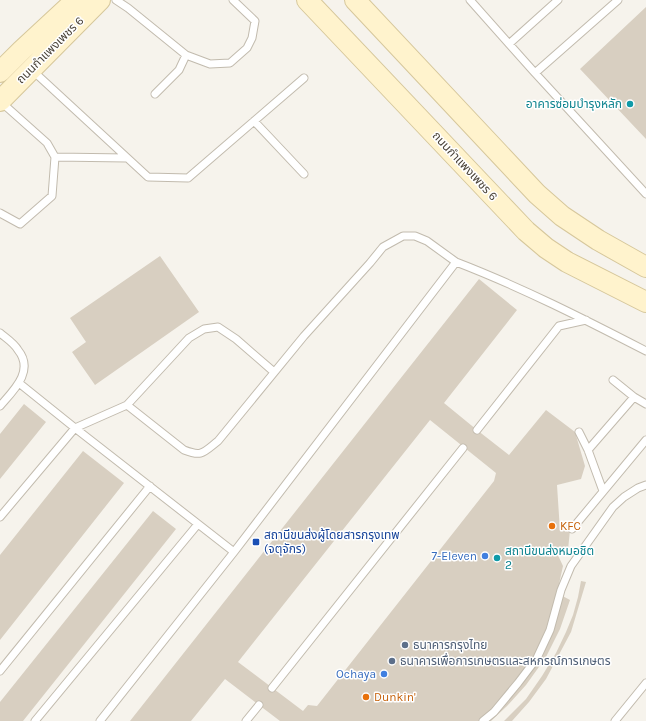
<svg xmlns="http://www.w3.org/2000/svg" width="646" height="721" viewBox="0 0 646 721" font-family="Karla,'Noto Sans Thai',sans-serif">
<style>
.building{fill:#d8cfc1;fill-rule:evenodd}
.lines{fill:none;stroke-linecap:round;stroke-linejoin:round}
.lane-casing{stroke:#c2bbae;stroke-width:9}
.secondary-casing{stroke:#d6c79b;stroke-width:22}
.lane{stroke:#fff;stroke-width:7}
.secondary{stroke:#fff3cd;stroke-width:20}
.culture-dot{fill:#0f9aa8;stroke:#fff;stroke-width:1.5}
.food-dot{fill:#e8710a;stroke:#fff;stroke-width:1.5}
.transit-dot{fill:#1a4fb4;stroke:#fff;stroke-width:1.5}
.shop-dot{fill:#3f7fe0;stroke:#fff;stroke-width:1.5}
.service-dot{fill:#5c6f8a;stroke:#fff;stroke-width:1.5}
.labels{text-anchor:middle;stroke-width:3;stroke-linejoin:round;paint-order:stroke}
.street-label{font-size:12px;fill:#4b4439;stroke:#fff}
.culture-label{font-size:12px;fill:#0d838f;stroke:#fff;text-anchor:end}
.food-label{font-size:12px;fill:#c56008;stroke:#fff;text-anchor:start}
.transit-label{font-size:12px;fill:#164399;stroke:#fff;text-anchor:start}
.shop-label{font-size:12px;fill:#366cbe;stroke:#fff;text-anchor:end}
.service-label{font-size:12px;fill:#4e5e75;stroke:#fff;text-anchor:start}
</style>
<rect width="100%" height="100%" fill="#f6f3ec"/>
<!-- building -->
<path class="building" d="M646,7V139L580,69Z
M160,256L199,312L95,385L72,352L86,342L70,318Z
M479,279L517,310L444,403L477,430L509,455L546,410L575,432L585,466L581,479L557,485L560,531L570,530L568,550L556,551L563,566L557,593L570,600L560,629L546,657L526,685L507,706L491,721H280L225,679L191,721H130ZM430,420L496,473L494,481L317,706L308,705L303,711L238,662Z
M24,404L46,422L0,479V434Z
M83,451L124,483L0,640V555Z
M153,511L176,529L23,721H0V702Z
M581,581L586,582L571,632L546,679L529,702L512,721H504L526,699L542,676L556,653L566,632L573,615L578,597Z"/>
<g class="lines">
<!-- lane casing -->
<g class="lane-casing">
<path id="lane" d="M116,0L128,8L186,55L210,64L230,63L247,48L252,38L255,21L233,0
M470,0L535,73
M618,0L535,73L646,194
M509,44L558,0
M32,70L148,177L188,178L304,78
M155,94L179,70L186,55
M254,121L304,174
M55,157L127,158
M0,213L20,224L52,196L55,157L47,143L0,101
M0,333C6,338 14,343 18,350C35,371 13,391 0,406
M613,380L634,397L646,404
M19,383L75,428L234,552
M127,405L189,338L204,329L218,327L236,339L274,372
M477,430L559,326L586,320
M579,432L588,450L603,491
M588,450L634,397
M0,517L75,428L127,405L184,450C202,457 203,453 218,441L304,336L370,263L383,247L403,236H415L427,241L456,262
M572,529L646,440
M0,671L150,486
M272,688L463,448
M35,721L198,524
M100,721L234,552L456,262C521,287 584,319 646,351
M246,721L259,705
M483,721L494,712L518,683L537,658L550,630L561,590L571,566L613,507L624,497L638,488L646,485
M615,721L646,683"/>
</g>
<!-- secondary casing -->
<g class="secondary-casing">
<path id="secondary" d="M307,0L526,231L546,248L567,262L646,302
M355,0L537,194L562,216L598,240L646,267
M0,72L22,50L76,0
M0,101L100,0"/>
</g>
<!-- lane -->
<use href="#lane" class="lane"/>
<!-- secondary -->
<use href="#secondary" class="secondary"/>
</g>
<!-- markers -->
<g class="culture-dot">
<circle cx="630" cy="104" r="4"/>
<circle cx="497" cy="558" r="4"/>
</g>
<g class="food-dot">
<circle cx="552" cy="526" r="4"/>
<circle cx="366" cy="697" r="4"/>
</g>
<rect class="transit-dot" x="252" y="538" width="8" height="8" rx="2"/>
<g class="shop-dot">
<circle cx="485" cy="556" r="4"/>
<circle cx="384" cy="674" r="4"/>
</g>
<g class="service-dot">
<circle cx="405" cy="645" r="4"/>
<circle cx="392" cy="661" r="4"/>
</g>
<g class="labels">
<!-- street labels -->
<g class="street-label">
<text transform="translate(50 50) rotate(-45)" y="4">ถนนกำแพงเพชร 6</text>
<text transform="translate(465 166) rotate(47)" y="4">ถนนกำแพงเพชร 6</text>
</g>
<!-- culture labels -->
<g class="culture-label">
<text x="622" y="108">อาคารซ่อมบำรุงหลัก</text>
<text x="505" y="555" text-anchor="start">สถานีขนส่งหมอชิต<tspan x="505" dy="14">2</tspan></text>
</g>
<!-- food labels -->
<g class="food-label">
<text x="560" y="530">KFC</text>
<text x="374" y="701">Dunkin'</text>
</g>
<!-- transit labels -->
<g class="transit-label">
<text x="264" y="539">สถานีขนส่งผู้โดยสารกรุงเทพ<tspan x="264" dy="14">(จตุจักร)</tspan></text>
</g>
<!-- shop labels -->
<g class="shop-label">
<text x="477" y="560">7-Eleven</text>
<text x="376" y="678">Ochaya</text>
</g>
<!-- service labels -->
<g class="service-label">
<text x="413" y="649">ธนาคารกรุงไทย</text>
<text x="400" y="665">ธนาคารเพื่อการเกษตรและสหกรณ์การเกษตร</text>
</g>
</g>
</svg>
